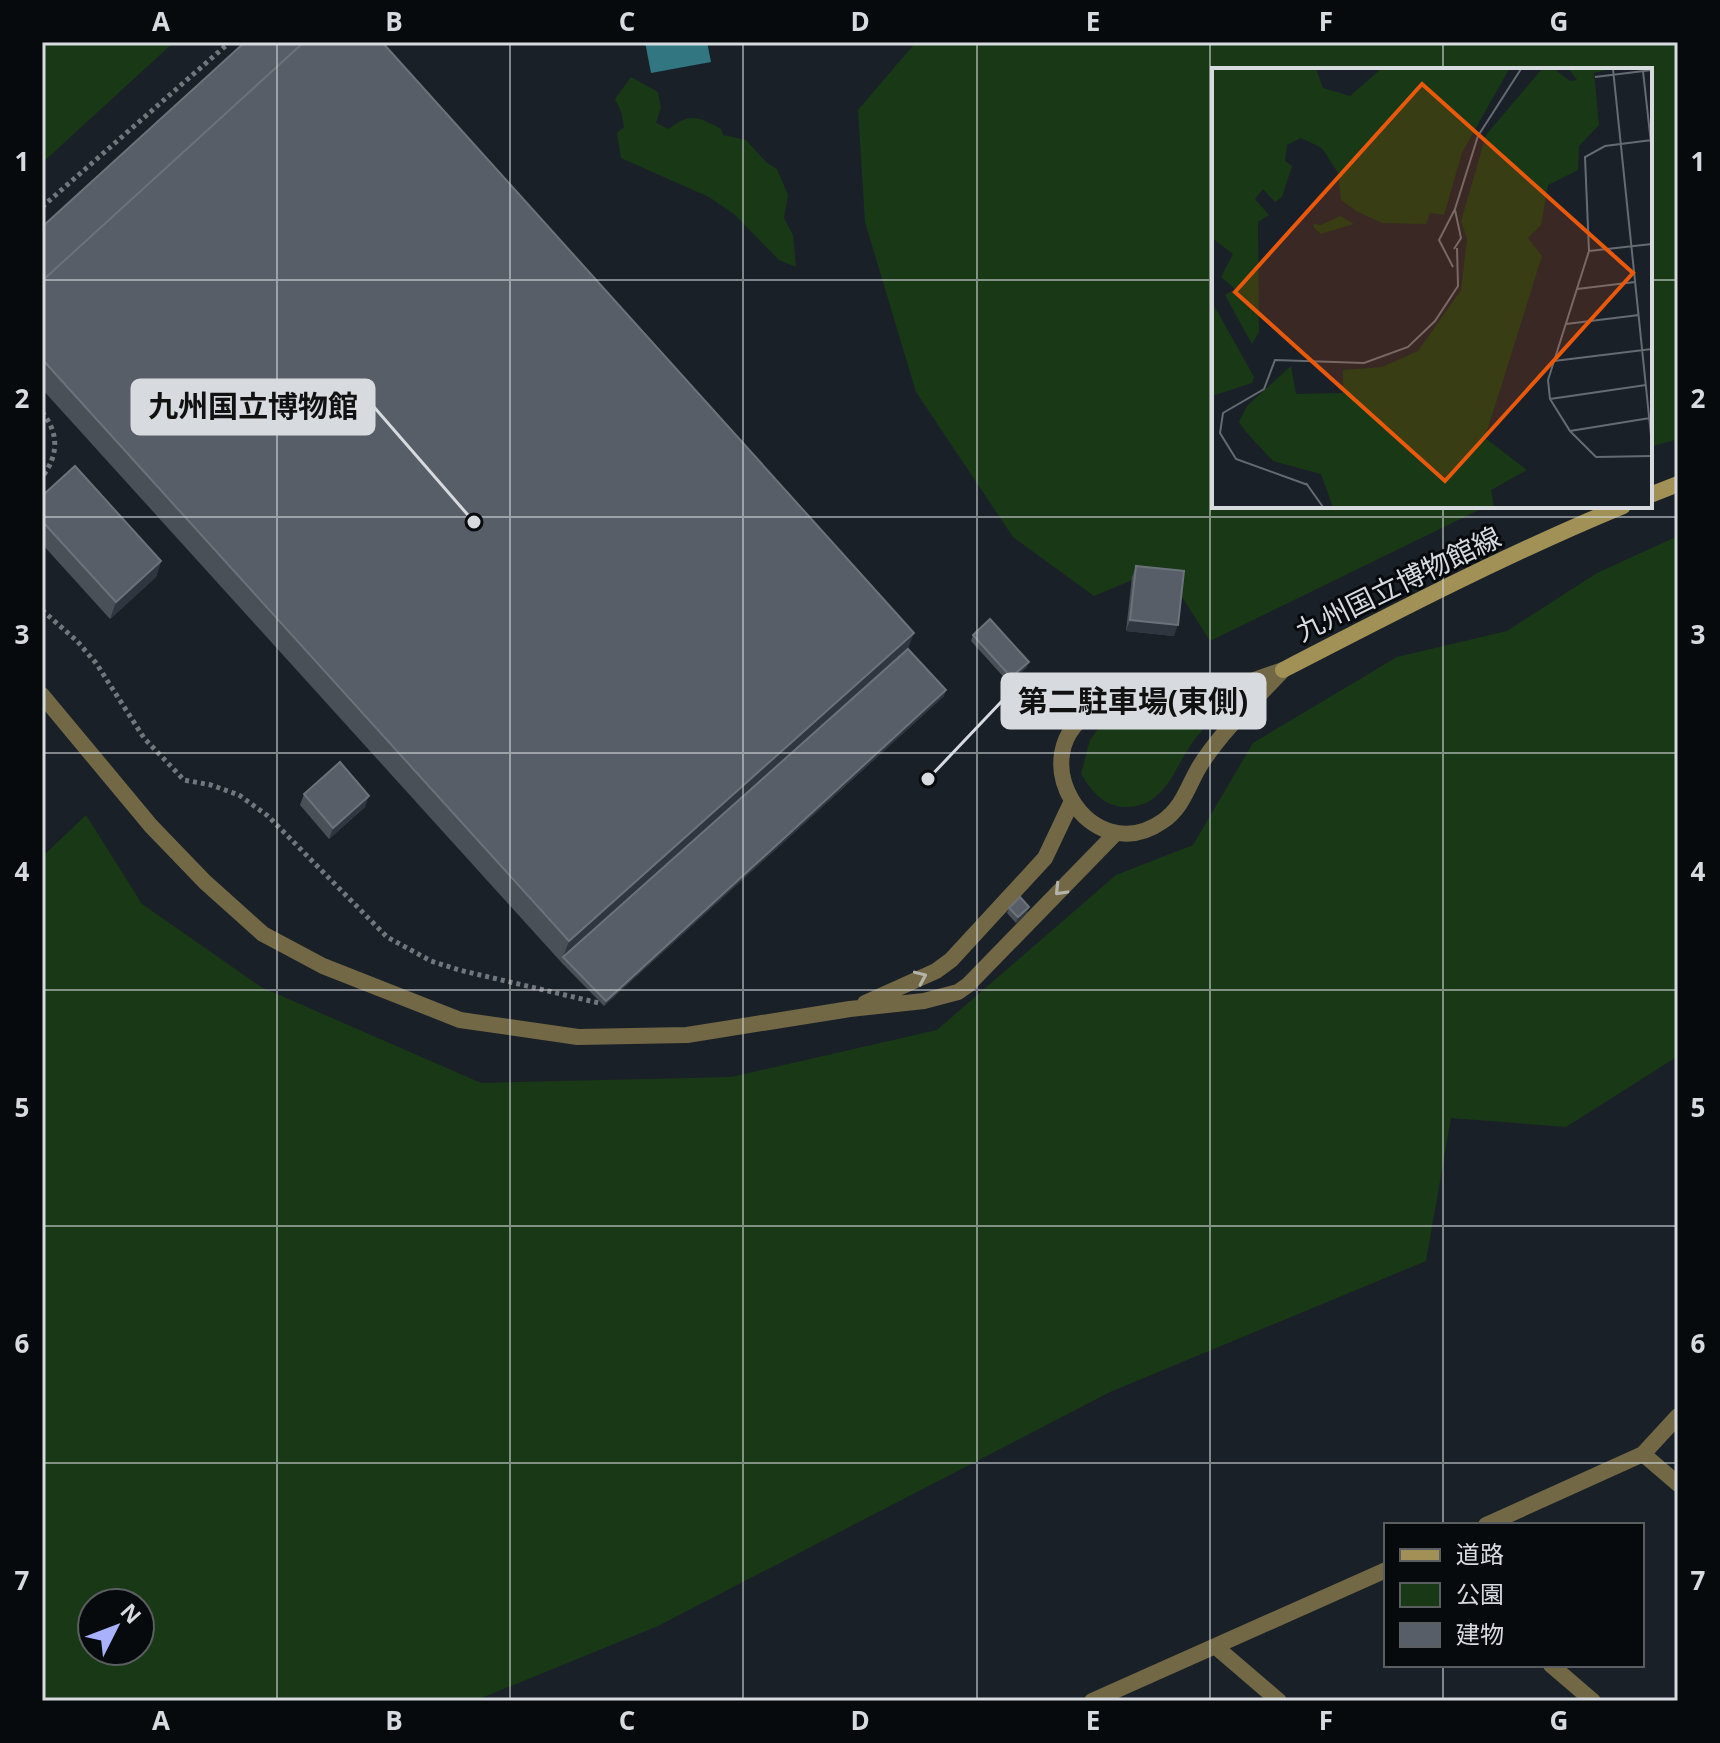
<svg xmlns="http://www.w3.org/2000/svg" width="1720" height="1743" viewBox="0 0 1720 1743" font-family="'Open Sans','Noto Sans JP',sans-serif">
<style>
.green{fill:#193916;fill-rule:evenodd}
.water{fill:#317680}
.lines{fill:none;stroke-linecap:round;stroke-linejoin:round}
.path{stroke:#72777d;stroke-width:5;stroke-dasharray:4 4;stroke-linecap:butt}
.lane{stroke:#726845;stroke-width:16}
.street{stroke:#726845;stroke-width:16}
.secondary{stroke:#a19157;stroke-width:16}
.wall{fill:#495058}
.shaded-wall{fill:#30363f}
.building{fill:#585e67;stroke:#6c727a;stroke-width:2}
.oneway{stroke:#b4b3aa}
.grid{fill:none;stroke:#d7dbe0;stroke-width:2;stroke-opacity:0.55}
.labels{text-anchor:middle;stroke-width:6;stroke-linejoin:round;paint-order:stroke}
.street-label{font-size:28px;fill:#d7dbe0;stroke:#070a0d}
.inset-road{fill:none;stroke:#666b72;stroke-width:2}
.view{fill:#e8590c;fill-opacity:0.15;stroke:#e8590c;stroke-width:4}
.inset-edge{fill:none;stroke:#d7dbe0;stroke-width:4}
.leader{fill:none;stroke:#d7dbe0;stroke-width:3}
.callout-dot{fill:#d7dbe0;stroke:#070a0d;stroke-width:3}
.callout{fill:#d7dbe0;stroke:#d7dbe0;stroke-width:3}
.callout-label{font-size:30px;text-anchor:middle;font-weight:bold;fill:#111}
.neatline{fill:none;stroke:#d7dbe0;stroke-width:3}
.grid-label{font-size:26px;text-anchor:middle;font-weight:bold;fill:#d7dbe0}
</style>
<rect width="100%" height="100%" fill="#1a2028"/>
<!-- green -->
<path class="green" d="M42,42H174L42,163Z
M916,42H1678V439L1650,447V70H1214V506H1487L1210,641L1163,567L1094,596L1013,537L916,392L865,222L858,110Z
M631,77L658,92L661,108L656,123L669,129C690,112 698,117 721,129L723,135L746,140L767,163L777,169L788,195L784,218L793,235L796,267L779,260L734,214L709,197L621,158L617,133L624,127L621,111L615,99Z
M1678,536V1056L1566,1127L1451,1118L1426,1261L1110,1392L658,1626L474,1701H42V857L86,815L142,904L261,987L481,1083L731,1077L937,1030L1116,875L1193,845L1253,743L1397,657L1507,631L1597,573ZM140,1603V1651H92V1603Z
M1236,700C1224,711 1209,722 1199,734C1175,761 1170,804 1129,807C1105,808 1093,793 1081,774L1090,740L1098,729L1110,723L1152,719Z"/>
<!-- water -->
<path class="water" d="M645,42H707L711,62L651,73Z"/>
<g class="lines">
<!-- path -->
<path class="path" d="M42,207L230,42
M42,412C59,433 59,455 42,477
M42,610L77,641L96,663L144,738L184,780L211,785L239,795L268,816L387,937L431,961L459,970L599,1003"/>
<!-- lane -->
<path class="lane" d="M1283,670C1256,699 1225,728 1203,761C1189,781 1185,806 1163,821C1089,873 1017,751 1095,710C1126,694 1163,700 1196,696C1225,693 1255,679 1283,670Z
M42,695L151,826L205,882L263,934L323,966L460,1020L578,1037L687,1035L850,1009L924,1001L958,992L968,985L1115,834
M865,1003L936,971L951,960L1045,858L1072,801"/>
<!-- street -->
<path class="street" d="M1643,1454L1678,1484
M1486,1525L1643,1454L1678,1416
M1216,1647L1279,1701
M1551,1665L1593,1701
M1092,1701L1386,1570"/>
<!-- secondary -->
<path class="secondary" d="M1650,495L1678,484
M1283,670C1395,612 1507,554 1623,506"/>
</g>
<!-- wall -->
<path class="wall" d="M42,227L908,649L944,696L604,1006L561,962L42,389Z
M42,496L161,561L156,577L110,619L42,544Z
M1136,566L1174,636L1126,631L1132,577Z
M973,635L1027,667L1009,683L971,641Z
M304,794L365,807L329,839L300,805Z
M1009,908L1027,912L1016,923L1007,913Z"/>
<!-- shaded-wall -->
<path class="shaded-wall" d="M161,561L156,577L110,619L116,602Z
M1130,620L1178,625L1174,636L1126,631Z
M914,633L906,654L563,957L569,941Z
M1029,662L1027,667L1009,683L1011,677Z
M946,690L944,696L604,1006L606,1001Z
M369,796L365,807L329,839L333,828Z
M1029,907L1027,912L1016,923L1018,917Z"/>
<!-- building -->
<path class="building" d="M245,42H304L42,281V227Z
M304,42H382L914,633L569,941L42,359V281Z
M75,466L161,561L116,602L42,521V496Z
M1136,566L1184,571L1178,625L1130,620Z
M990,619L1029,662L1011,677L973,635Z
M908,649L946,690L606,1001L563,957Z
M340,762L369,796L333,828L304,794Z
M1020,897L1029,907L1018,917L1009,908Z"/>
<!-- one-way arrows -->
<defs><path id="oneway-chevron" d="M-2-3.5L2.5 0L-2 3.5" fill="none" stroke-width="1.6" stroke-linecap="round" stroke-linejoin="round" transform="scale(2)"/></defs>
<g class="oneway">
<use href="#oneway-chevron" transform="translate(1060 890) rotate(134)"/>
<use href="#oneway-chevron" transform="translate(921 977) rotate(-24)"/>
</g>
<!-- grid -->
<path class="grid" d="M277,42V1701M510,42V1701M743,42V1701M977,42V1701M1210,42V1701M1443,42V70M42,280H1214M1650,280H1678M1443,506V1525M42,517H1678M42,753H1678M42,990H1678M42,1226H1678M42,1463H1678M1443,1665V1701"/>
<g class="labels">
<!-- street labels -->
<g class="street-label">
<text transform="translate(1398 584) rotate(-26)" y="10">九州国立博物館線</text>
</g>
</g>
<!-- overview -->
<g transform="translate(1212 68)">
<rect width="440" height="440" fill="#1a2028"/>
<path d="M0,1H104L111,20L138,28L169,1H297L250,85L232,147L218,145L214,156L170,155L144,143L129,132L126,105L110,80L89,70L75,77L73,93L80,98L70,129L63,134L51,121L43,131L57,147L46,154L47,264L40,276L13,227L23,221L9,209L21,186L0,170ZM330,1H342L358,13L365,12L357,1H399L382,5L387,57L367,78L366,102L336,117L329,157L316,170L330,188L273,370L315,402L279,422L282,439H121L109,406L61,393L34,364L27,354L35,338L79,298L84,326L131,325V302L170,299L206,283L249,222L255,171L249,153L274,67ZM128,148L142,156L109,166L102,160L101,156L109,157ZM0,234L42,309L40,315L0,328Z" fill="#193916"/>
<path class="inset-road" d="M401,1L440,377M431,3L440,84M383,9L440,2M440,72L393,78L373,89L377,183L336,312L338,331L358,363L384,389L440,388M243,141L266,68L309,1M242,181L249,170L243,142M377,183L440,176M241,199L227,172L243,141M365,221L423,214M354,256L427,247M342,293L440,281M338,331L434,317M358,363L438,350M94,415L111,439M96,417L24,391L8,365L11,345L52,321L63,292L152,295L196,279L223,253L246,218L245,180"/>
<path class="view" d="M210,16L421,205L233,413L23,224Z"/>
<rect width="440" height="440" class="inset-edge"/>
</g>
<!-- callouts -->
<path class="leader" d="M474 522L374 407M928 779L1002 701"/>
<g class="callout-dot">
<circle cx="474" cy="522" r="8"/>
<circle cx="928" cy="779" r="8"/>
</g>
<g class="callout">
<rect x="132" y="380" width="242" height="54" rx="8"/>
<rect x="1002" y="674" width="263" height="54" rx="8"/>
</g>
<g class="callout-label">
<text x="253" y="417">九州国立博物館</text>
<text x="1133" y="712">第二駐車場(東側)</text>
</g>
<!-- border -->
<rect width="1720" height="1743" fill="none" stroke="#070a0d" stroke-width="88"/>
<!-- legend -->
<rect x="1384" y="1523" width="260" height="144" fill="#070a0d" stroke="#5a5e61" stroke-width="2"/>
<rect x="1400" y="1549" width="40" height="12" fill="#a19157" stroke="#5a5e61" stroke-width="2"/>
<text x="1456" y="1563" font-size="24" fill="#d7dbe0">道路</text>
<rect x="1400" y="1583" width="40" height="24" fill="#193916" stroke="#5a5e61" stroke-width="2"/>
<text x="1456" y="1603" font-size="24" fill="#d7dbe0">公園</text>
<rect x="1400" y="1623" width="40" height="24" fill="#585e67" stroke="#5a5e61" stroke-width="2"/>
<text x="1456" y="1643" font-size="24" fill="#d7dbe0">建物</text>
<!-- north arrow -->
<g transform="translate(116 1627) rotate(48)"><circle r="38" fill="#070a0d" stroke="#5a5e61" stroke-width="2"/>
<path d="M0-6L14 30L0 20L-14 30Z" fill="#a7b1fc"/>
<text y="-12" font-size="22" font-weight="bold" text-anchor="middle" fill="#d7dbe0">N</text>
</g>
<rect x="44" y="44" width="1632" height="1655" class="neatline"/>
<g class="grid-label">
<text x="161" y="31">A</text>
<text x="394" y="31">B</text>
<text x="627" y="31">C</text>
<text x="860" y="31">D</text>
<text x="1093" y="31">E</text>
<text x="1326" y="31">F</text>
<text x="1559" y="31">G</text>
<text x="22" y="171">1</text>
<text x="1698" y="171">1</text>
<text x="22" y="408">2</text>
<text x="1698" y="408">2</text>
<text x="22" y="644">3</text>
<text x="1698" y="644">3</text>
<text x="22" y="881">4</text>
<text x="1698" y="881">4</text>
<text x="22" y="1117">5</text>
<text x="1698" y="1117">5</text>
<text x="22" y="1353">6</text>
<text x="1698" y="1353">6</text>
<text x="22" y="1590">7</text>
<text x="1698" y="1590">7</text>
<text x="161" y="1730">A</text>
<text x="394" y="1730">B</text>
<text x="627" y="1730">C</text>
<text x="860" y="1730">D</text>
<text x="1093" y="1730">E</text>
<text x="1326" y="1730">F</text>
<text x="1559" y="1730">G</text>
</g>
</svg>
